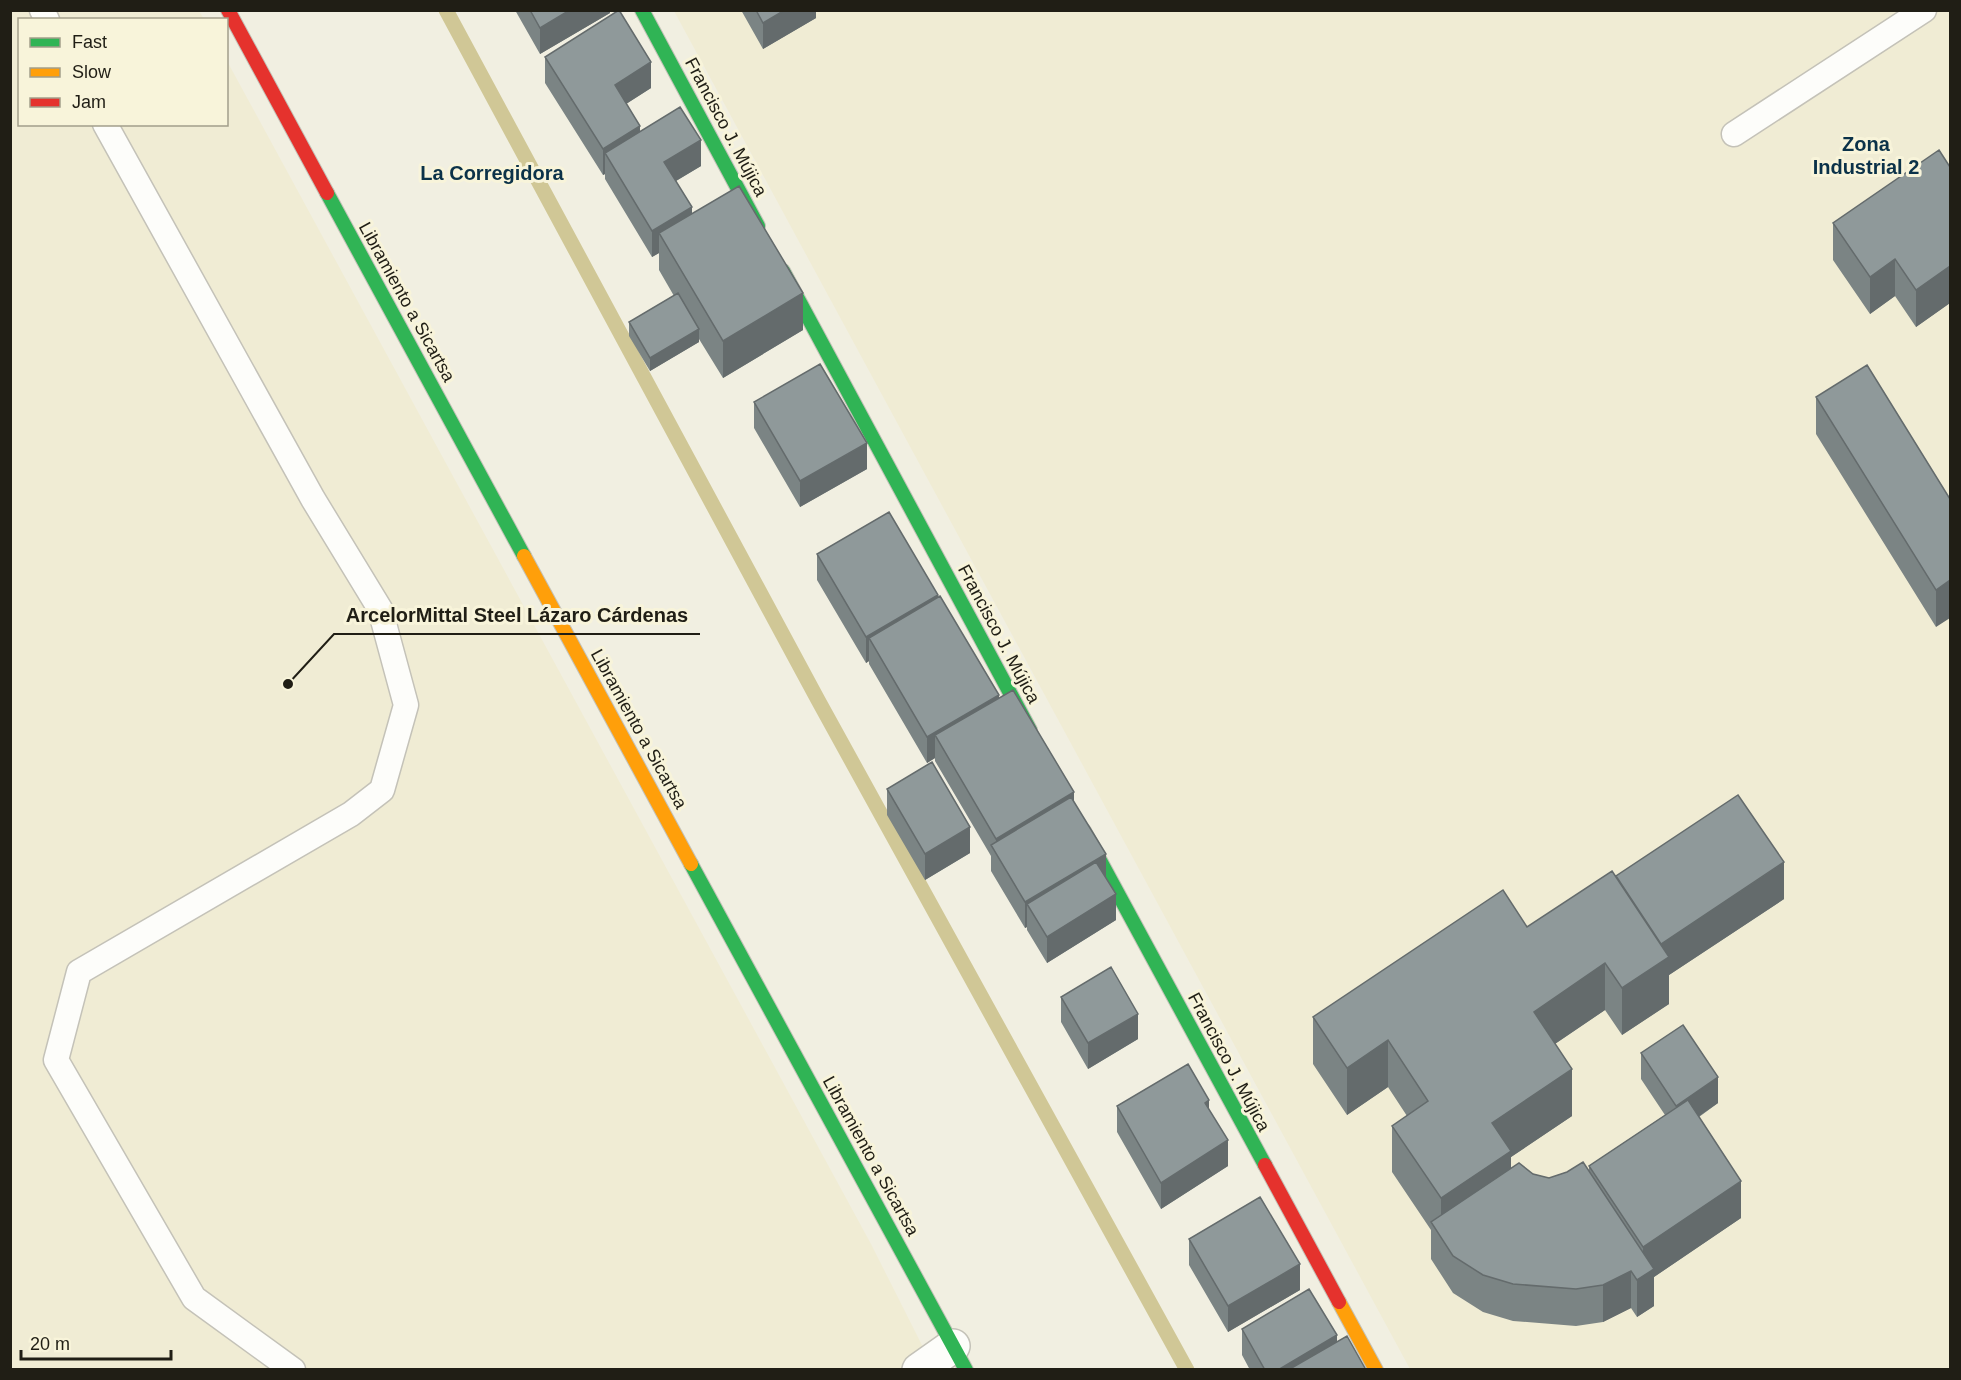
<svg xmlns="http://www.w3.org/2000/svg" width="1961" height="1380" viewBox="0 0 1961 1380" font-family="Arial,sans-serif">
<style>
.built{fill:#f0ecd4}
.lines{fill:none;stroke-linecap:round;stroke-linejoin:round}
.stream{stroke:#d0c796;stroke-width:15}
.lane-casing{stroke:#c4c2b8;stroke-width:27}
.street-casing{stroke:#c4c2b8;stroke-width:36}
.fast-casing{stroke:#c4c2b8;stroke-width:16}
.slow-casing{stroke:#c4c2b8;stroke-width:16}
.jam-casing{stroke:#c4c2b8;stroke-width:16}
.lane{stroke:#fdfdfa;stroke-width:24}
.street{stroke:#fdfdfa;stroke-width:33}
.fast{stroke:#30b455;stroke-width:14}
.slow{stroke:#ff9f0a;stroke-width:14}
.jam{stroke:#e5322d;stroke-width:14}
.wall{fill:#7b8484}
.shaded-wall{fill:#646b6c}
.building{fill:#8f999a;stroke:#646b6c;stroke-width:1.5}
.labels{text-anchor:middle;stroke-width:6;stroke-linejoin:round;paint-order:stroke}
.street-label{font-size:18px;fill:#201e15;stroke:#f8f4da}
.neighbourhood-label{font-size:20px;font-weight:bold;fill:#0b3249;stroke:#f8f4da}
.leader{fill:none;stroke:#201e15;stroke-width:2}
.callout-dot{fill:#201e15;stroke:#f8f4da;stroke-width:2}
.callout-label{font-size:20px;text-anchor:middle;font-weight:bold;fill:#201e15;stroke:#f8f4da;stroke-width:6;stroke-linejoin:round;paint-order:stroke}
</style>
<rect width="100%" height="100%" fill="#f1efe1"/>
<!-- built -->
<path class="built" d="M10,11H199L204,19L20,20V124H226L227,61L871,1244L934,1369H11Z
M674,11H1950V1369H1410Z"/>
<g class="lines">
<!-- stream -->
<path class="stream" d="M446,10L818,700L1187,1370"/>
<!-- lane casing -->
<g class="lane-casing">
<path id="lane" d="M42,10L47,20
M105,124L313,499L380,609L406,705L382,790L351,814L79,972L56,1060L194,1298L293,1370
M1734,134L1924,10"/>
</g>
<!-- street casing -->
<g class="street-casing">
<path id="street" d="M919,1370L953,1346"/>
</g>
<!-- fast casing -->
<g class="fast-casing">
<path id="fast" d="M642,10L758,226
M327,193L524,556
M783,271L1030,730
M1084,831L1265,1165
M691,864L966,1370"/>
</g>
<!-- slow casing -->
<g class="slow-casing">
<path id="slow" d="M524,556L691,864
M1339,1302L1376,1370"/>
</g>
<!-- jam casing -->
<g class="jam-casing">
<path id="jam" d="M228,10L327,193
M1265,1165L1339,1302"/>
</g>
<!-- lane -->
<use href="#lane" class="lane"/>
<!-- street -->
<use href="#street" class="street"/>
<!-- fast -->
<use href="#fast" class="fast"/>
<!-- slow -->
<use href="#slow" class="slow"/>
<!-- jam -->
<use href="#jam" class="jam"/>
</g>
<!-- wall -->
<path class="wall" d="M515,10H610V13L540,54Z
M741,10H816V18L763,49Z
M545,57L651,88L626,104L640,132L701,166L676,181L692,214L803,330L723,378L699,339V342L650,371L629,336V322L674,296L659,270V253L652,257L605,179V174L603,175L545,83Z
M1950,167V303L1916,327L1895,296L1870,314L1833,260V223Z
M1816,397L1950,499L1936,627L1816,434Z
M754,402L867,469L800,507L754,428Z
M817,554L938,597L999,698L1074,802L1106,877L1116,920L1047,963L1027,930V927L1025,928L991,871V856L935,761V758L927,763L869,664V661L866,663L817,580Z
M887,789L970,853L925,880L887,815Z
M1616,876L1784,899L1669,975V1004L1622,1035L1605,1010L1555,1044L1572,1116L1511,1157V1168L1549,1178L1589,1170V1166L1665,1115L1641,1079V1053L1718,1103L1699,1117L1741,1218L1654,1277V1306L1637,1317L1631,1308L1603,1322L1576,1326L1513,1321L1483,1312L1453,1293L1431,1259V1230L1392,1172V1126L1407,1116L1388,1087L1347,1115L1313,1064V1017L1527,927Z
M1061,997L1138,1039L1088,1069L1061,1022Z
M1117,1106L1209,1110L1228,1166L1161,1209L1117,1132Z
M1189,1239L1300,1290L1228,1332L1189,1265Z
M1242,1329L1337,1341L1366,1370H1250L1242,1355Z"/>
<!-- shaded-wall -->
<path class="shaded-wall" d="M570,10H610V13L540,54V28Z
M785,10H816V18L763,49V23Z
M651,62V88L615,111V85Z
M640,126V152L605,153V174L603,175V149Z
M701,140V166L664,188V162Z
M692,207V233H659V253L652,257V231Z
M1895,259V296L1870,314V277Z
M1950,266V303L1916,327V290Z
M803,293V330L723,378V341Z
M699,329V342L650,371V358Z
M867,443V469L800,507V481Z
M1950,580V618L1936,627V590Z
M938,595V620L869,638V661L866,663V637Z
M999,695V721L935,735V758L927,763V737Z
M1074,792V818L996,853V839Z
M970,827V853L925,880V854Z
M1106,854V880L1027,904V927L1025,928V902Z
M1784,862V899L1669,975V1004L1622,1035V988L1659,945Z
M1116,894V920L1047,963V937Z
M1605,963V1010L1534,1058V1012Z
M1138,1014V1039L1088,1069V1043Z
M1388,1040V1087L1347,1115V1068Z
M1572,1069V1116L1511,1157V1197L1441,1237V1198L1492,1123Z
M1718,1077V1103L1676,1132V1106Z
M1209,1100V1126L1205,1103Z
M1228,1140V1166L1161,1209V1183Z
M1741,1181V1218L1654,1277V1306L1637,1317V1280L1643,1276V1247Z
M1300,1264V1290L1228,1332V1306Z
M1631,1271V1308L1603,1322V1285Z
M1337,1335V1361L1322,1370H1278Z"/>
<!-- building -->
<path class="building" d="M530,10H570L540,28Z
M619,10L651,62L615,85L640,126L603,149L545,57Z
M756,10H785L763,23Z
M680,107L701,140L664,162L692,207L652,231L605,153Z
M1939,150L1950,167V266L1916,290L1895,259L1870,277L1833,223Z
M739,186L803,293L723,341L659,233Z
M678,293L699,329L650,358L629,322Z
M820,364L867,443L800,481L754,402Z
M1867,365L1950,499V580L1936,590L1816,397Z
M889,512L938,595L866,637L817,554Z
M940,596L999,695L927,737L869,638Z
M1013,690L1074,792L996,839L935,735Z
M932,762L970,827L925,854L887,789Z
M1738,795L1784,862L1661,944L1616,876Z
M1071,797L1106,854L1025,902L991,845Z
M1096,862L1116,894L1047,937L1027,904Z
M1612,871L1669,957L1622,988L1605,963L1534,1012L1572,1069L1492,1123L1511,1151L1441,1198L1392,1126L1428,1101L1388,1040L1347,1068L1313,1017L1503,890L1527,927Z
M1111,967L1138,1014L1088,1043L1061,997Z
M1683,1025L1718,1077L1676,1106L1641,1053Z
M1188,1064L1209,1100L1205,1103L1228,1140L1161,1183L1117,1106Z
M1688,1100L1741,1181L1643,1247L1589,1166Z
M1583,1162L1654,1269L1637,1280L1631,1271L1603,1285L1576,1289L1513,1284L1483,1275L1453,1256L1431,1222L1519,1163L1533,1174L1549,1178L1567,1172Z
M1260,1197L1300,1264L1228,1306L1189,1239Z
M1309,1289L1337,1335L1278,1370H1265L1242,1329Z
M1347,1336L1366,1370H1288Z"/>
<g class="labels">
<!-- street labels -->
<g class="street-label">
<text transform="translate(726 127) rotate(62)" y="6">Francisco J. Mújica</text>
<text transform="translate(407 302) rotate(61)" y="6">Libramiento a Sicartsa</text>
<text transform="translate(999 634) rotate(62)" y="6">Francisco J. Mújica</text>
<text transform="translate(639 729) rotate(61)" y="6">Libramiento a Sicartsa</text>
<text transform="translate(1229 1062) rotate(62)" y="6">Francisco J. Mújica</text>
<text transform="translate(871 1156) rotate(61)" y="6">Libramiento a Sicartsa</text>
</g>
<!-- neighbourhood labels -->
<g class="neighbourhood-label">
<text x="1866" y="151">Zona<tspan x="1866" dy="23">Industrial 2</tspan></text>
<text x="492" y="180">La Corregidora</text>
</g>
</g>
<!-- callouts -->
<path class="leader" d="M288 684L334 634H700"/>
<circle class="callout-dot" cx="288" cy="684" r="6"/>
<g class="callout-label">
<text x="517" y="622">ArcelorMittal Steel Lázaro Cárdenas</text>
</g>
<!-- border -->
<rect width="1961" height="1380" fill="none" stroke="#201e15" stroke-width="24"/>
<!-- legend -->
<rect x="18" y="18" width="210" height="108" fill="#f8f4da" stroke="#a29e8b" stroke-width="1.5"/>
<rect x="30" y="38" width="30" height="9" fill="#30b455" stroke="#a29e8b" stroke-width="1.5"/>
<text x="72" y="48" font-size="18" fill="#201e15">Fast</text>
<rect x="30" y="68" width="30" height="9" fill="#ff9f0a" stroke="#a29e8b" stroke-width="1.5"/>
<text x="72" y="78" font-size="18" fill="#201e15">Slow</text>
<rect x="30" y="98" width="30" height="9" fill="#e5322d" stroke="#a29e8b" stroke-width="1.5"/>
<text x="72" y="108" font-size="18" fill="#201e15">Jam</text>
<!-- scale -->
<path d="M21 1350v9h150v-9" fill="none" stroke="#201e15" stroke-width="3"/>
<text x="30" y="1350" font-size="18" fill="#201e15" stroke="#f8f4da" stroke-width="4.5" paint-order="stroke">20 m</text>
</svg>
